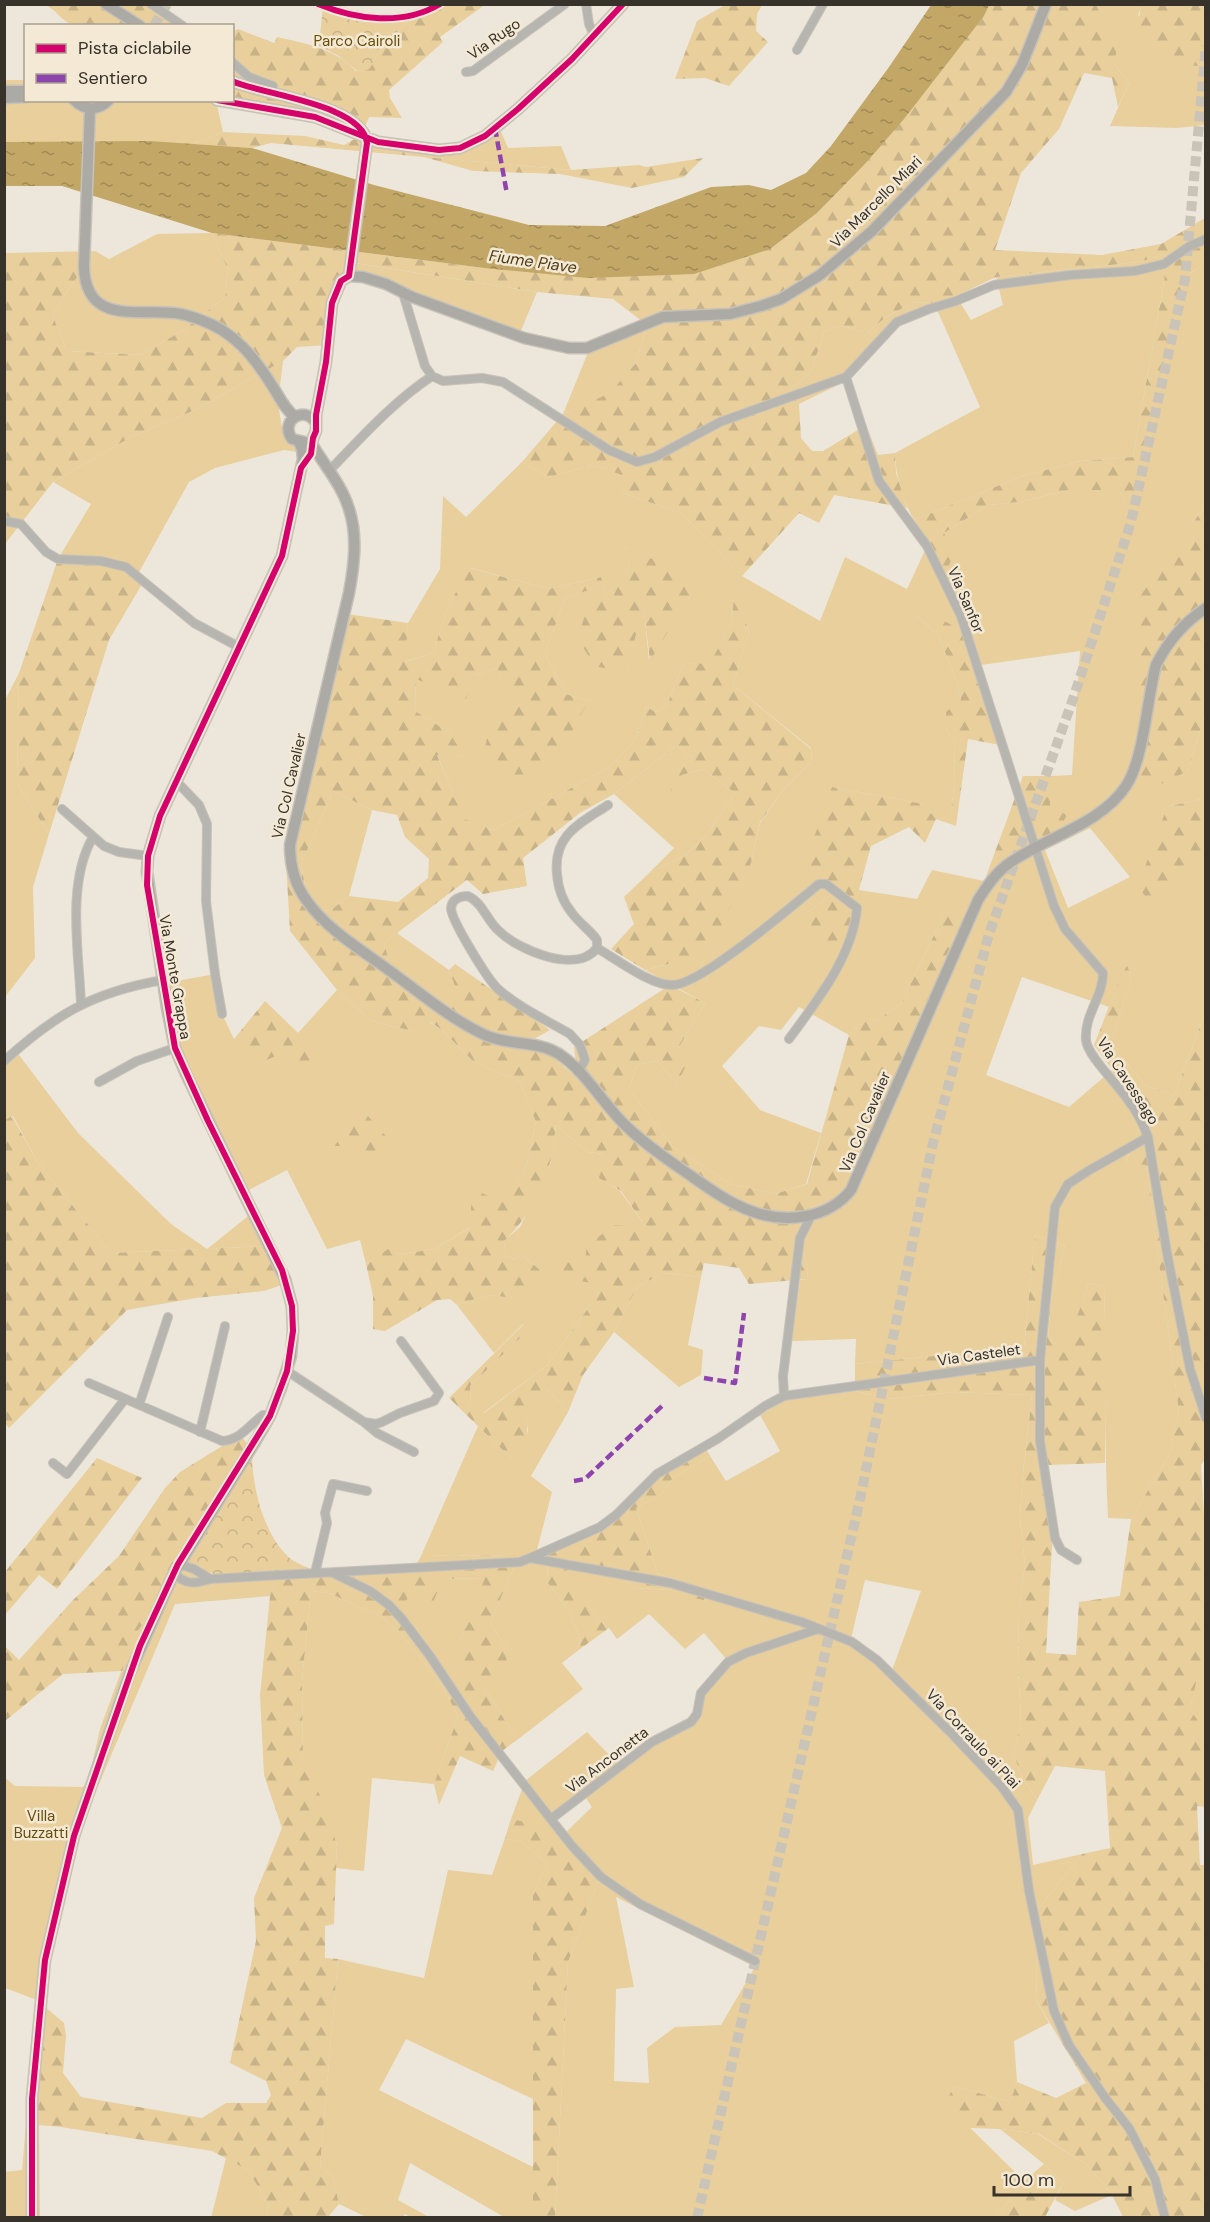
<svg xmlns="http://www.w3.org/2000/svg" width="1210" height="2222" viewBox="0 0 1210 2222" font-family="'DM Sans',sans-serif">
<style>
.green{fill:#e8cf9c;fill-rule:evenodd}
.forest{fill:url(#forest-firs);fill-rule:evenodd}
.park{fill:url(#park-crowns)}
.water{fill:url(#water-ripples)}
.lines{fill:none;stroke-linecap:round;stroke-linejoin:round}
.secondary-tunnel{stroke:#c9c3b8;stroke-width:10;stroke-dasharray:10 5;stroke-linecap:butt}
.street-casing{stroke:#c7c2b9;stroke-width:10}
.secondary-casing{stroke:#c7c2b9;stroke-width:13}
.street{stroke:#b7b5b0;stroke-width:8}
.secondary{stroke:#acaaa5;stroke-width:10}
.quiet{stroke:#8e44ad;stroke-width:4.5;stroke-dasharray:9 4.5;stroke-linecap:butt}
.cycleway-casing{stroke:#f4e9d4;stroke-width:10}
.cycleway{stroke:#d6006c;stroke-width:6}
.labels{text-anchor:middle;stroke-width:5;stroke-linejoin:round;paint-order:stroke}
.street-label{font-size:15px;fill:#37322a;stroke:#f4e9d4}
.park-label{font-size:15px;fill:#674d0a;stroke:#f4e9d4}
.water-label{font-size:16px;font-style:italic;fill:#4e3d1a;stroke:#f4e9d4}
</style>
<defs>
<pattern id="forest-firs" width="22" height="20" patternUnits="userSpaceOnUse" patternTransform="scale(1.5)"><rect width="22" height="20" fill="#e8cf9c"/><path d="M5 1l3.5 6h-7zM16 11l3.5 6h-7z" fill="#c8b287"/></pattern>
<pattern id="park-crowns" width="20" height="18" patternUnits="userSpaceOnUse" patternTransform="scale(1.5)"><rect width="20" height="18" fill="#e8cf9c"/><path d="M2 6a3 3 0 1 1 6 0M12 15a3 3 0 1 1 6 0" fill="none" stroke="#c8b287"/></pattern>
<pattern id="water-ripples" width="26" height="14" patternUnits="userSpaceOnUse" patternTransform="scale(1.5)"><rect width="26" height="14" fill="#c3a767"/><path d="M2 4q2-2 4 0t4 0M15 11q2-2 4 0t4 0" fill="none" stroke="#9f8955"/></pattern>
</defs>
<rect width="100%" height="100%" fill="#ede7db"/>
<!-- green -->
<path class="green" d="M1095,5H1142L1138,15L1198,66L1205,58V125L1177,128L1110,126L1129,83L1114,64Z
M5,80H25L26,100L216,101L223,132L192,144L5,142Z
M499,127L508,148L561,146L571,170L424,157L426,150L458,151Z
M212,233L228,270L225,297L185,329L141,355L67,351L52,314L95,251L109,259L157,234Z
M1166,254L1164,282L1133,457L1081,461L1022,476L914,520C902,499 896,477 895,453L980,407L934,303L898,318L844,382L799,404L790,390L810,373L825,331L843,326L867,333L886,317L914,302L934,303L956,296L971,320L1003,305L996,277L1139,262Z
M355,263L537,292L520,333L353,278Z
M1205,264V506L1136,603L1188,771L1205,714V798L1167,807L1199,866L1205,847V1013L1174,1096L1145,1085L1110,1044L1132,978L1126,964L1109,1007L1022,977L986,1075L1069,1107L1112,1070L1144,1114L1126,1161L1146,1164L1179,1412L1169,1455L1131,1519L1108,1518C1104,1440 1106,1363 1104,1286L1089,1283L1064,1354L1048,1335L1051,1299L1065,1246L1035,1235L1024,1347L855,1364L856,1339L792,1341L800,1280L807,1279L808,1265L795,1236L811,1208L831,1200L946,910L901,1004L874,1022H860L849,1035L799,1007L781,1030L759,1026L722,1066L760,1110L821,1133L806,1184L775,1194L731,1184L673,1147L629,1089L637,1065L657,1061L677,1084L679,1047L705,1003L645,970L669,964L751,863L760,823L783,790L812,761L811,748L733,685L749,631L734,596L732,621L710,665L684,663L667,705L656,712L646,707L637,737L610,767L494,830L464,820L437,754L463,756L449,732L415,711L416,679L475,675L497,668L515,710L489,729L588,701L566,694L545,654L565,598L592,589L627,672L643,601L649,660L694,589L624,548L630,562L610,604L601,577L549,589L471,568L448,606L433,653L404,662L408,623L440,569L443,496L466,517L522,462L549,477L593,465L626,476L623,493L681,513L742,576L820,621L845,557L907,589L928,544L945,574L944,533L988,505L1019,502L1069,490H1119L1133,517L1183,283L1192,272ZM916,615L961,632L981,665L1080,651L1072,775L1050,776V808L984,881L932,870L917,899L859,890L836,958L807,913L831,895L832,787L923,804L936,819L956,826L950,817L954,788L955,743L946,728L961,700L957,683L939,636ZM1090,828L1130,877L1068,908L1045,850Z
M647,325L636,363L610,394L563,414L589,350Z
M283,361L278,403L282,428L286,438L295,445L299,452L284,450L215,468L189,482L138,574L58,559L91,504L53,482L133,436L195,410Z
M19,673L17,784L49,834L33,887L35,958L5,997L4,702Z
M677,745L692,758L672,790L682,775L703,769L735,793L707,834L686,855L648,874L674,848L614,794Z
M333,791L372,810L349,896L331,910L310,913L301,864Z
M397,933L449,970L461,999L441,1015L395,983L384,943Z
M215,974L222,1014L234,1039L286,1052L321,1057L298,1033L337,990L371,1021L413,1031L429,1022L442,1030L473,1061L520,1082L536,1122L527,1164L508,1205L434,1249L396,1255L394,1246L366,1264L360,1240L327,1249L287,1170L243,1193L185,1080L160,984Z
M16,1051L78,1133L171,1224L207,1249L252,1213L266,1246L111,1253L38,1163L13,1116L5,1120V1061Z
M556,1125L588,1152L604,1154L600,1178L620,1191L646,1227L592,1283V1303L546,1366L483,1413L471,1404L470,1386L520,1338L523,1324L494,1353L457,1305L487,1295L506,1297L540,1270L522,1255L515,1259L506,1256L504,1241L520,1227L551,1162Z
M663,1273L701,1277L688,1345L703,1350L701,1375L679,1387L614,1332L637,1287Z
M548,1390L568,1412L531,1476L552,1492L537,1550L548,1554L547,1582L569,1611L579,1635L580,1649L562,1663L583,1689L517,1740L485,1688L508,1649L490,1623L514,1567L515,1555L421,1556L478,1426L513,1460L528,1431L526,1408Z
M855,1391L891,1399L954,1392L1032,1395L1023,1473L1020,1518L1025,1565L1019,1609L1018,1668L1021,1721L1014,1754L1020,1773L1037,1800L1028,1818L1033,1865L1082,1854L1038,1909L1036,2000L1049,2023L1014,2041L1017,2082L1010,2102L954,2086L946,2104L1024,2181L996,2217H555L568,1962L598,1882L511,1819L525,1781L587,1732L620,1766L688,1720L727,1660L704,1633L685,1649L649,1614L617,1639L609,1628L599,1620L565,1572L574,1565L611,1569L635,1588L674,1590L706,1589L658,1574L636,1508L660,1495L673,1478L710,1456L726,1481L780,1451L760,1415L786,1400ZM865,1580L921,1591L891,1673L850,1643ZM583,1794L592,1807L563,1835L551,1818ZM616,1897L755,1967L721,2025L675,2027L647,2048L649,2083L614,2081L616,1989L634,1987Z
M186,1553L212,1574L278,1573L270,1596L175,1604L94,1796L88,1788L37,2000L5,1988L4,1777L15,1786L87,1787L100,1729L134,1636L154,1608Z
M486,1578L460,1640L461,1679L452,1681L389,1611L408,1595L442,1579Z
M311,1591L329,1593L384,1618L401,1634L440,1682L458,1716L434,1784L372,1778L364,1871L336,1868L337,1844L303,1765L302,1680Z
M1205,1639V1733L1190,1709Z
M505,1838L521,1842L547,1863L533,1894V2099L406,2039L379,2090L533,2167V2217H504L410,2163L398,2200L429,2217H410L405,2214L403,2217H366L339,2204L333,2177L320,2166L338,1959L424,1978L448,1870L492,1875Z
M26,2124L39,2125L40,2217H5L4,2172L22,2170Z
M1000,2129L1038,2134L1087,2165L1112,2195L1075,2211L1055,2200L1063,2183L1044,2164Z
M226,2158L248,2170L269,2206L266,2217L211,2218Z"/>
<!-- forest -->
<path class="forest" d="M486,4L440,37L443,42L389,90L390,98L402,118L369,117L362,135L426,150L425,157L571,170L639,165L646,167L703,158L684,177L632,188L560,174L473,171L424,157L369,152L271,143L252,148L192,144L223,132L305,136L344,145L362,135L233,99V32L238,29L274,43L277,37C307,44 334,48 356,71L369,69L385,44L411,18L439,5Z
M989,4L1096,5L1117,49L1114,64L1129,83L1118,107L1112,78L1084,73L1059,129L1021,173L995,250L1102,255L1161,244L1205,218V264L1192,272L1183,283L1133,518L1119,490H1069L1019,502L988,505L944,533L954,553L945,575L914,520L1022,476L1081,461L1133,457L1164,282L1166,254L1139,262L996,277L956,296L934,303L914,302L886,317L867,333L843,326L825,331L810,373L790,390L799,404L801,438L812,451H823L866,425L878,455L895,453L896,473L907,508L834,495L819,523L799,513L742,576L681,513L623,493L625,476L593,465L549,477L522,462L563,414L610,393L636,363L647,325L613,299L537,292L356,263L342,285L330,345L297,347L283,361L195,410L133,436L53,482L5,544V253L95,251L52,314L67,351L141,355L185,329L225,297L228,270L212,233L484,268L769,249L817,213L865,164L984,16Z
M44,5H156L167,14L188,25H74C61,22 56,8 44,5Z
M725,5H762L757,14L756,31L768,42L729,86L705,78L675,79L697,21Z
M1142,5H1205V58L1198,66L1161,62C1147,45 1133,27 1142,5Z
M1205,506V714L1188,771L1142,793L1136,602Z
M623,548L679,569L694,589L650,661L643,604L627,673L595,666L578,639L592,589L565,598L545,654L566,694L588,701L560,754L531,774L505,775L483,757L489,729L514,710L497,668L475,675L466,699L416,679L415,711L449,732L464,756L437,755L464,819L494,830L610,767L637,737L646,707L656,712L667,705L684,663L710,664L732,621L734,594L749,631L733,685L811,749L812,761L783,790L760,822L751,863L712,946L669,964L645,970L611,949L634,924L624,897L648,874L686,855L707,834L735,793L703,769L682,775L671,792L677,766L692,758L677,745L614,794L580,813L523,858L527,886L483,894L467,880L384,943L395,983L441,1015L460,999L449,970L455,964L550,1030L534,1039L578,1079L574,1047L670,985L705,1003L679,1047L687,1063L677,1084L657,1061L637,1065L629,1089L673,1147L731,1184L775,1194L807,1184L849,1035L860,1022H874L901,1004L946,910L964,915L848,1181L831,1200L811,1208L796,1236L808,1265L807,1279L749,1284L739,1268L704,1263L701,1277L663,1273L637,1287L614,1332L583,1375L568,1412L548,1390L527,1408C528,1426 529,1449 513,1460L449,1398L525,1323L520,1338L470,1386L471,1404L484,1413L546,1366L592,1303V1283L555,1277L563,1263L585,1260L587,1245L615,1225L646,1227L621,1191L599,1178L604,1154L588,1152L556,1125C554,1137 554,1151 550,1163C541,1192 526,1221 504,1241L506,1256L515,1259L522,1255L540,1270L530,1285L506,1297L487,1295L457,1305L450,1299L437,1300L385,1331L373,1329V1296L366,1264L394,1245L396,1255L434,1249L470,1228L472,1189L508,1204L527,1164L536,1122L520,1082L473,1061L442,1030L430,1022L413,1031L371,1021L337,990L290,931L286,861L340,613L408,623L405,662L433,653L448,606L470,568L549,589L601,577L610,603L630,562ZM333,791L372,810L397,815L405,837L429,859L428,878L398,902L349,896L331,910L310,913L301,864Z
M58,559L126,567L145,579L109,640L49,834L17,784L19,673Z
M915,614C931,616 951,621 962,633C985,658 995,713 1005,746L968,739L956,826L950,817L954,788L955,743L946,728V712L961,700L957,683L939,636Z
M1023,776H1050V807L1067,815L1060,827L984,882Z
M832,787L923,804L936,819L925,843L909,827L871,846L851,919L836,958C814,944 806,942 807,913L831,895L806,860Z
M1205,798V847L1200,866L1150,903L1138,886L1167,807Z
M1126,963L1132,978L1110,1044L1145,1085L1174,1096L1205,1013L1206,1458L1201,1465L1206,1551V1639L1190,1709L1206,1733L1205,1807L1197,1806L1200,1865H1206L1205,2217H1123L1112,2195L1087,2165L1039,2134L1000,2129L970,2128L945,2104L954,2086L1010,2102L1017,2082L1056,2098L1086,2083L1036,2000L1038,1909L1082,1854L1110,1848L1105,1771L1055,1766L1037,1800L1020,1773L1014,1754L1021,1721L1018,1668L1019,1609L1025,1565L1020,1518L1023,1473L1032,1395L954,1392L891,1399L855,1391V1364L1024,1347L1035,1235L1065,1246L1051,1299L1048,1335L1064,1353L1089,1283L1104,1286L1106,1360L1105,1463L1047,1465L1052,1546L1046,1653L1076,1655L1079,1602L1120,1596L1131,1519L1169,1455L1179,1412L1146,1165L1126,1162L1144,1113L1094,1045Z
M265,1001L322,1056L299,1071L286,1052L254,1065L234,1039Z
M366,1114L386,1136L382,1156L352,1146H329V1130Z
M12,1116L38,1163L111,1253L266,1246L285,1284L264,1291L196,1298L127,1310L9,1428L5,1424V1120Z
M240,1435L252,1449L154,1608L134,1636L122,1671L63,1674L5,1721L4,1645L19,1660L72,1601L119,1556L165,1488L180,1472Z
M706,1449L710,1456L673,1478L660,1495L636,1508L658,1574L707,1589L704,1600L679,1595L674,1590L635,1588L611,1569L574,1565L566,1572L599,1620L609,1628L580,1649L579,1635L569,1611L547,1582L548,1554L582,1538L675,1466Z
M97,1458L142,1478L57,1589L39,1575L5,1615V1572Z
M515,1555L514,1567L490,1623L508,1649L504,1676L485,1688L517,1740L502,1751L493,1771L460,1756L439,1805L434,1784L458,1716L440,1682L401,1634L384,1618L329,1593L311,1591L302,1680L303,1764L322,1799L337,1845L334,1924L325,1926V1958L338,1959L320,2166L333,2177L339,2204L328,2217H266L269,2206L248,2170L212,2151L61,2127L26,2124L37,2000L64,2023L66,2036L63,2073L81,2097L202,2118L226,2103H266L271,2095L266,2081L230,2063L256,1941L254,1898L282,1828L264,1775L260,1695L270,1596L278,1573L417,1563L421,1556ZM485,1578L460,1640L455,1668L460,1679L452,1680L389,1611L402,1610L409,1595L433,1603L442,1579Z
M511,1819L539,1825L598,1882L568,1962L555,2217H533V1894L547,1863L521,1842L505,1838Z
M1044,2164L1063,2183L1045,2217H996L1024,2181Z"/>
<!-- park -->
<path class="park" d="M323,5L367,19L411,18L385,44L369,69L360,73L337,55L319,46Z
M252,1449C251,1483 263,1537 292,1560C298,1564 307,1567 313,1570L225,1576C208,1574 199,1568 187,1557Z"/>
<!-- water -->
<path class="water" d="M931,5H989L984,16L904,119L865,164L817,213L770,249L694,274L588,278L484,268L212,233L62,186H5L4,142L150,141L252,148L374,185L529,225L605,226L711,187L749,185L771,190L806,173L831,146L889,67Z"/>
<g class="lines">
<!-- secondary-tunnel -->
<path class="secondary-tunnel" d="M154,26L167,4
M697,2218L860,1499L933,1143L989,934L1073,699L1131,522L1185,279L1206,46"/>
<!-- street casing -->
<g class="street-casing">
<path id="street" d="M151,4L183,26
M318,4C357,20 403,26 440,4
M586,4L589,24L594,35
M797,50L823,4
M232,62L249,77L273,86
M466,72L473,71L565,4
M403,293L425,366L432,376L443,381L482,378L503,382L609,450L637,462L655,457L720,422L846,377L897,322L929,309L956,301L994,285L1070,275L1135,271L1164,264L1188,247L1206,239
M846,377L879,481L927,546L961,616L1054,906L1065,929L1103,973C1103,997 1084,1015 1086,1040C1087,1055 1118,1085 1128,1100C1137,1112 1143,1123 1148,1137L1167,1253L1190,1369L1206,1418
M329,471C362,437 393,402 432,376
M4,521L21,524L46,552L58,559L101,561L126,567L194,623L239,647
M177,782L199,805L207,824L206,901L215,974L222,1014
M62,809L104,846L119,852L148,856
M597,948C616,959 650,985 672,985C700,986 793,905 819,884H826L857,908C853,956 816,1002 789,1039
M81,1004C79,953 66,883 93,837
M4,1061C56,1014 93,992 163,980
M578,1072L585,1060L580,1045L570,1034C546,1020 518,1007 498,989C488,980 451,920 451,908C452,899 460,896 468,896C483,903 487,921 499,931C518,950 577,975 597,948V940C590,930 579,923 572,913C563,902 558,888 557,874C553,835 579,824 608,805
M99,1082L137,1061L175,1048
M287,1371L364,1422L376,1424L382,1422L400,1413L434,1401L439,1393L401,1341
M89,1383L222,1441C241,1440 249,1425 263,1415L270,1416
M784,1396L783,1376L800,1238L811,1216
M139,1405L168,1317
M365,1423L377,1433L414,1452
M200,1432L225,1326
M53,1463L67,1474L125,1399
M530,1558L670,1583L802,1622L852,1642L877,1660L954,1736L1002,1787L1018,1810L1029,1891L1054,2011L1069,2045L1106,2099L1129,2128L1155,2179L1165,2218
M1077,1560L1061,1550L1055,1538L1040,1441V1360L1055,1207L1068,1184L1088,1171L1148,1137
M178,1564L194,1569L210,1579
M174,1573C185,1585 195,1584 210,1579L520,1562L530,1558L600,1527L616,1515L657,1474L719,1438L765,1406L784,1396L1040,1360
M315,1573L327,1523L325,1513L333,1484L367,1491
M333,1573L370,1591L389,1605L402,1619L430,1656L470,1716L572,1846L601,1877L640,1904L755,1961
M551,1819L652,1742L691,1722L697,1714L701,1693L728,1662L746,1653L818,1629"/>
</g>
<!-- secondary casing -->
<g class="secondary-casing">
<path id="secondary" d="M106,4L140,26
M232,81C262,95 363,104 367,143L349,276
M4,91H25
M4,98L26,97
M74,100C85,111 98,111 109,100
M217,100L315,117L378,142L439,150L460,148L485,136L518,109L572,59L623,4
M90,109L84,266C85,325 137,309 175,313C184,314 193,317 201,320C235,332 254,357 273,387C280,398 284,408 294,416
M349,276L363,277L386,284L412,297L524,338L569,348H587L663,317L730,314L761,306L781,299L820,275L872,231L1006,92L1022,65L1046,4
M305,442L292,439C279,421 304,404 316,423
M312,444C324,465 342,485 349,509C358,536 354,566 349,593L290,845C290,865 295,885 307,901C328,931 365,952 394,974C423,995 452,1020 485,1035C508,1046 537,1040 559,1054C585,1071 602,1102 624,1124C641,1141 661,1155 681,1169C703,1184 726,1202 751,1211C785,1224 828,1219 851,1190L978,900C987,886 997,871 1011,862C1047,837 1101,824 1126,786C1144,759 1147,699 1156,665C1168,641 1183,623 1206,608
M311,450L313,438L316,431V415L326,362L332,303L341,281L349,276
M32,2218V2099L45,1960L74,1836L129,1675L174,1573L255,1442L270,1416L281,1388L291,1356L293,1331L292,1306L285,1279L186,1074L175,1048L167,1008L147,872L148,856L160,816L282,556L303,459L302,449L299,442"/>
</g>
<!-- street -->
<use href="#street" class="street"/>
<!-- secondary -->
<use href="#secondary" class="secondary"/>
<!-- quiet -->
<path class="quiet" d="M495,128L507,194
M704,1378L735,1383L744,1313
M574,1481L585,1479L662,1406"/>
<!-- cycleway casing -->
<g class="cycleway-casing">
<path id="cycleway" d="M318,4C357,20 403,26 440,4
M217,100L315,117L378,142L439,150L460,148L485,136L518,109L572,59L623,4
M32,2218V2099L45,1960L74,1836L140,1646L178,1564L270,1416L287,1371L293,1331L292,1306L282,1270L208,1121L175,1048L147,885L148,856L160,816L282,556L301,468L311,454L313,438L316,431V415L326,362L332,303L341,281L349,276L367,143C363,104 262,95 232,81"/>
</g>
<!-- cycleway -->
<use href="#cycleway" class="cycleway"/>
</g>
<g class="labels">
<!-- street labels -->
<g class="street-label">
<text transform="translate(494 39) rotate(-35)" y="5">Via Rugo</text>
<text transform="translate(876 202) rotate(-45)" y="5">Via Marcello Miari</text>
<text transform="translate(966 600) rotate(67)" y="5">Via Sanfor</text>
<text transform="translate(289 786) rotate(-77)" y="5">Via Col Cavalier</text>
<text transform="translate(175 977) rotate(80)" y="5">Via Monte Grappa</text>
<text transform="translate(1128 1081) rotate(57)" y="5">Via Cavessago</text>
<text transform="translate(865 1122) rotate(-67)" y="5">Via Col Cavalier</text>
<text transform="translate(979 1355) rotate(-8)" y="5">Via Castelet</text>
<text transform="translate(973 1739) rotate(47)" y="5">Via Corraulo ai Piai</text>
<text transform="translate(607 1760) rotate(-37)" y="5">Via Anconetta</text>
</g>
<!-- park labels -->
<g class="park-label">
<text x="357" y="46">Parco Cairoli</text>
<text x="41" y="1821">Villa<tspan x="41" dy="17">Buzzatti</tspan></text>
</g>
<!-- water labels -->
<g class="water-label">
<text transform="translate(533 261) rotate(8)" y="6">Fiume Piave</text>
</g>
</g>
<!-- border -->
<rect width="1210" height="2222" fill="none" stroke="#37322a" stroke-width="12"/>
<!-- legend -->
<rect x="24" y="24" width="210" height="78" fill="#f4e9d4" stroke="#a8a090" stroke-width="1.5"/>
<rect x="36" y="44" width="30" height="9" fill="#d6006c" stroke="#a8a090" stroke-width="1.5"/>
<text x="78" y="54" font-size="18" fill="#37322a">Pista ciclabile</text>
<rect x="36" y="74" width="30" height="9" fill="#8e44ad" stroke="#a8a090" stroke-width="1.5"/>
<text x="78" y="84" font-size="18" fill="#37322a">Sentiero</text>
<!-- scale -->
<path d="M994 2186v9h136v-9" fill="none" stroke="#37322a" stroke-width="3"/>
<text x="1003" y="2186" font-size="18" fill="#37322a" stroke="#f4e9d4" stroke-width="4.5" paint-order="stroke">100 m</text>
</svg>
